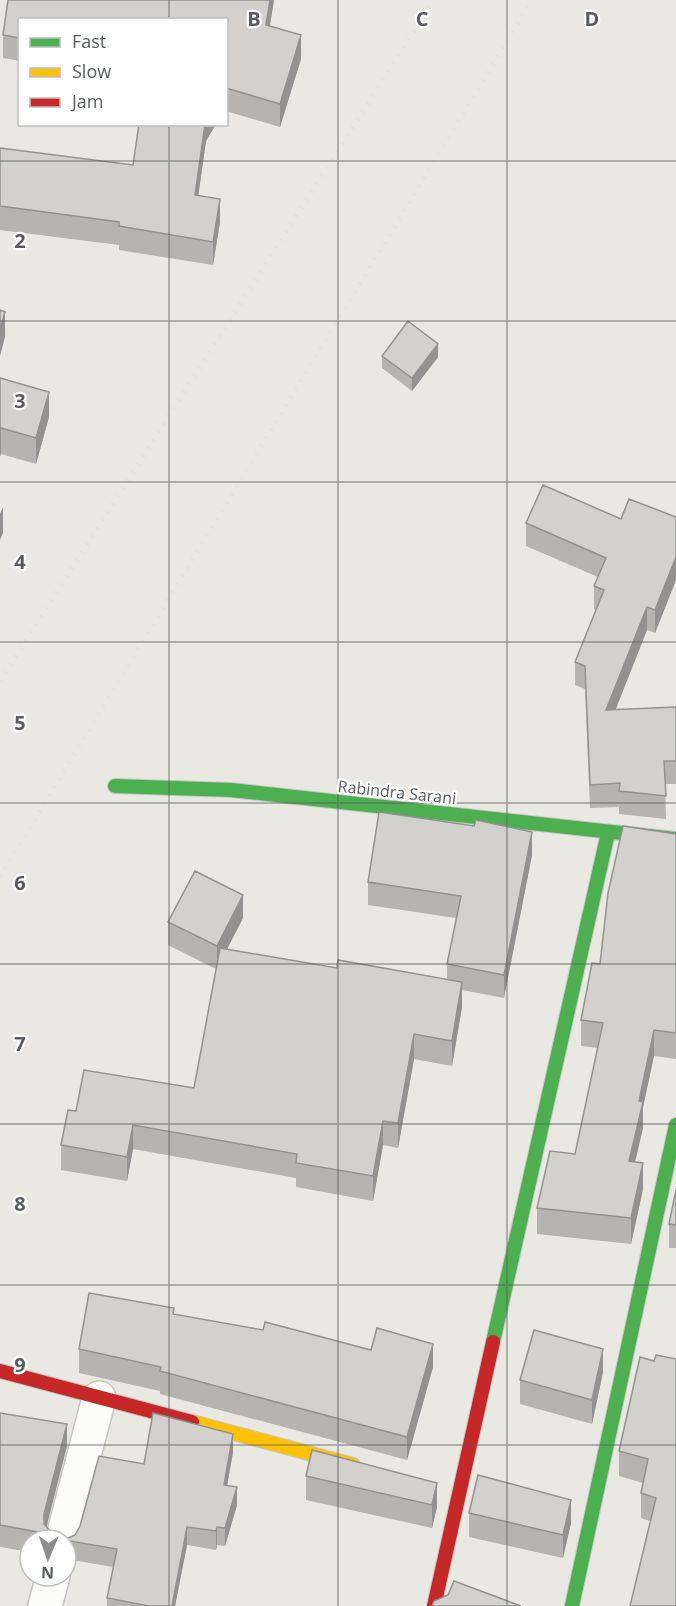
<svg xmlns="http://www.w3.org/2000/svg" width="676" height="1606" viewBox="0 0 676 1606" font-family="'Open Sans',sans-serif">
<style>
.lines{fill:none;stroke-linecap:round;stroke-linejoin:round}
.street-casing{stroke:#c5c6c4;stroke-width:36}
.fast-casing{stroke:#c5c6c4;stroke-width:16}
.slow-casing{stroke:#c5c6c4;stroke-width:16}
.jam-casing{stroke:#c5c6c4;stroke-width:16}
.street{stroke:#fcfcfb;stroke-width:33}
.fast{stroke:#4caf50;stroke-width:14}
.slow{stroke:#ffc107;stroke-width:14}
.jam{stroke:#c62828;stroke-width:14}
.rail{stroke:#e2e2e1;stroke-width:4.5;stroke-dasharray:1.5 8;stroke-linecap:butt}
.wall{fill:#b5b4b0}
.shaded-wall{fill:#939290}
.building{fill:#d2d1cd;stroke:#939290;stroke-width:1.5}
.grid{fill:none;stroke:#585c61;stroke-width:1.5;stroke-opacity:0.55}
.labels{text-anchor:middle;stroke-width:4.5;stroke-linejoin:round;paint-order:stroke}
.street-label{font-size:16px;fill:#585c61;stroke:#fff}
.grid-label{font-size:20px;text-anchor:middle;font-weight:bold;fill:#585c61;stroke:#fff;stroke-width:4.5;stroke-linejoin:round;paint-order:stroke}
</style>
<rect width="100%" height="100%" fill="#e9e8e2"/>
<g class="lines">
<!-- street casing -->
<g class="street-casing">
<path id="street" d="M62,1540L99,1398
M45,1606L53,1576"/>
</g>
<!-- fast casing -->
<g class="fast-casing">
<path id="fast" d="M115,786L231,790L676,839
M493,1342L608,833
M572,1606L676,1125"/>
</g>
<!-- slow casing -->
<g class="slow-casing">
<path id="slow" d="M192,1422L353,1465"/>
</g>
<!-- jam casing -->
<g class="jam-casing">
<path id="jam" d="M0,1371L192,1422
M434,1606L493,1342"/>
</g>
<!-- street -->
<use href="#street" class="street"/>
<!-- fast -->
<use href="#fast" class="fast"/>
<!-- slow -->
<use href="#slow" class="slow"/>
<!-- jam -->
<use href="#jam" class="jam"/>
<!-- rail -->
<path class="rail" d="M0,681L434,0
M0,877L532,0"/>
</g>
<!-- wall -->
<path class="wall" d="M8,0H274L270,26L301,35V59L280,127L226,111V20H20V61L3,58V35Z
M139,124H216L206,141L198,196L220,222L213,265L119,250V245L0,230V148L133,165Z
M382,356L438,357L412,391L382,368Z
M0,378L49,417L36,464L1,454L0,456Z
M676,517V580L655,633L647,630L615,710L676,707V784H665L666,819L619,814V807L590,808L585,689L575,685V662L596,610L594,609V586L598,577L526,546V523Z
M676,834V1059L654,1056L643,1107V1128L635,1162L643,1189L631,1244L537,1234V1208L575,1154L598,1048L581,1046V1020L600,964Z
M532,855L504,998L462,990V1007L452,1066L414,1059L398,1148L383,1145L373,1201L296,1187V1178L133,1149L127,1181L61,1170V1145L76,1111L194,1088L216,969L168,945V922L243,918L227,949L337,968L447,980V964L456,918L368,905V882Z
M676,1190V1248H669V1224Z
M174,1314L433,1367L407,1460L160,1394V1391L79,1373V1349Z
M640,1357L676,1606L650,1521L641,1518V1493L643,1483L619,1476V1451Z
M603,1372L592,1424L520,1404V1380Z
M0,1413L67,1446L46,1526L54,1535V1540H30V1552L0,1547Z
M233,1452L227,1486L237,1505L225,1546L217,1545L216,1550L187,1545L175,1606H107V1598L113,1567L66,1559V1540L75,1535L80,1526L144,1464Z
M306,1476L437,1507L432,1528L306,1500Z
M469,1513L571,1523L563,1558L469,1537Z"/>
<!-- shaded-wall -->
<path class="shaded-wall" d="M270,0H274L266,48V25Z
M301,35V59L280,127V104Z
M205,124H216L206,141L195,219V195Z
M220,199V222L213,265V242Z
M5,312V337L0,356V330Z
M438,344V357L412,391V378Z
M49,392V417L36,464V438Z
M1,428V454L0,456V430Z
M3,507V533L0,540V514Z
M676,557V580L655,633V610Z
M647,607V630L606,734V710Z
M532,832V855L504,998V975Z
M243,895V918L217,969V946Z
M462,982V1007L452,1066V1041Z
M654,1030V1056L643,1107V1128L629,1187V1161L639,1101Z
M414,1034V1059L398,1148V1123Z
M383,1121V1145L373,1201V1176Z
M133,1125V1149L127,1181V1157Z
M643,1163V1189L631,1244V1218Z
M433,1344V1367L407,1460V1437Z
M603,1349V1372L592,1424V1400Z
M67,1424V1446L45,1533L44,1514Z
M233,1434V1452L224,1503V1485Z
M437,1483V1507L432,1528V1505Z
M237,1487V1505L225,1546V1528Z
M571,1500V1523L563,1558V1535Z
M187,1527V1545L175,1606H172Z
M217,1527V1545L216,1550V1531Z"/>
<!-- building -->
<path class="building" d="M8,0H270L266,25L301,35L280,104L226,88V20H20V38L3,35Z
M139,124H205L195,195L220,199L213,242L119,226V222L0,206V148L133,165Z
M0,310L5,312L0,330Z
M408,321L438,344L412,378L382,356Z
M0,378L49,392L36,438L1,428L0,430Z
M543,485L621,519L629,499L676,517V557L655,610L647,607L606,710L676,707V761H664L666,796L619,791L620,783L590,785L585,666L575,662L604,590L594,586L606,558L526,523Z
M379,812L474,826L476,820L532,832L504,975L447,964L461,896L368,882Z
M623,826L676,834V1033L654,1030L639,1101L643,1102L629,1161L643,1163L631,1218L537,1208L550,1151L575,1154L603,1023L581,1020L592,963L600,964L608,893Z
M195,871L243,895L217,946L168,922Z
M220,948L337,968L338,960L462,982L452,1041L414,1034L398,1123L383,1121L373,1176L296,1163L297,1154L133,1125L127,1157L61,1145L68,1110L76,1111L84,1070L194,1088Z
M676,1190V1225L669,1224Z
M89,1293L174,1308L173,1314L263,1330L265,1322L371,1350L377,1328L433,1344L407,1437L160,1371L161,1367L79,1349Z
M534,1330L603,1349L592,1400L520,1380Z
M656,1355L676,1359V1606H630L656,1498L641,1493L648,1459L619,1451L640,1357L654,1361Z
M0,1413L67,1424L44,1514V1524L54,1535L0,1525Z
M153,1413L233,1434L224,1485L237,1487L225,1528L217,1527L216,1531L187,1527L172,1606H149L107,1598L117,1549L64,1540L75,1535L80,1526L99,1456L144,1464Z
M312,1450L437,1483L432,1505L306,1476Z
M478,1475L571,1500L563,1535L469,1513Z
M454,1581L521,1606H432L434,1601L448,1595Z"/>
<!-- grid -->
<path class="grid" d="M169,0V20M338,0V1606M507,0V1606M169,124V1606M0,161H676M0,321H676M0,482H676M0,642H676M0,803H676M0,964H676M0,1124H676M0,1285H676M0,1445H676"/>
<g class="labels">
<!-- street labels -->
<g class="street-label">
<text transform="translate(397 792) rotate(6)" y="6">Rabindra Sarani</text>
</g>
</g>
<g class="grid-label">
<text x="254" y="26">B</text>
<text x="422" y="26">C</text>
<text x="592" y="26">D</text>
<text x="20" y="248">2</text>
<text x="20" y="408">3</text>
<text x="20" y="569">4</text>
<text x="20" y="730">5</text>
<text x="20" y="890">6</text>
<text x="20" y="1051">7</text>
<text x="20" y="1211">8</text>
<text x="20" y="1372">9</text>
</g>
<!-- legend -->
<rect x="18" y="18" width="210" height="108" fill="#ffffff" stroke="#bcbec0" stroke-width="1.5"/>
<rect x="30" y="38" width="30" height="9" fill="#4caf50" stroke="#bcbec0" stroke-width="1.5"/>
<text x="72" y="48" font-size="18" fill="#585c61">Fast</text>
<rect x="30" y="68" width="30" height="9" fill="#ffc107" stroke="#bcbec0" stroke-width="1.5"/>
<text x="72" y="78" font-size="18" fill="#585c61">Slow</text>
<rect x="30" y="98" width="30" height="9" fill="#c62828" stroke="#bcbec0" stroke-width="1.5"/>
<text x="72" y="108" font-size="18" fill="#585c61">Jam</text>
<!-- north arrow -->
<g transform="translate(48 1558) rotate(182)"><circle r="28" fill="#ffffff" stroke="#bcbec0" stroke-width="1.5"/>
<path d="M0-4.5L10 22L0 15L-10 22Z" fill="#8b8d8e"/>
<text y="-9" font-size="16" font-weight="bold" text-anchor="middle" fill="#585c61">N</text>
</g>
</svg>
